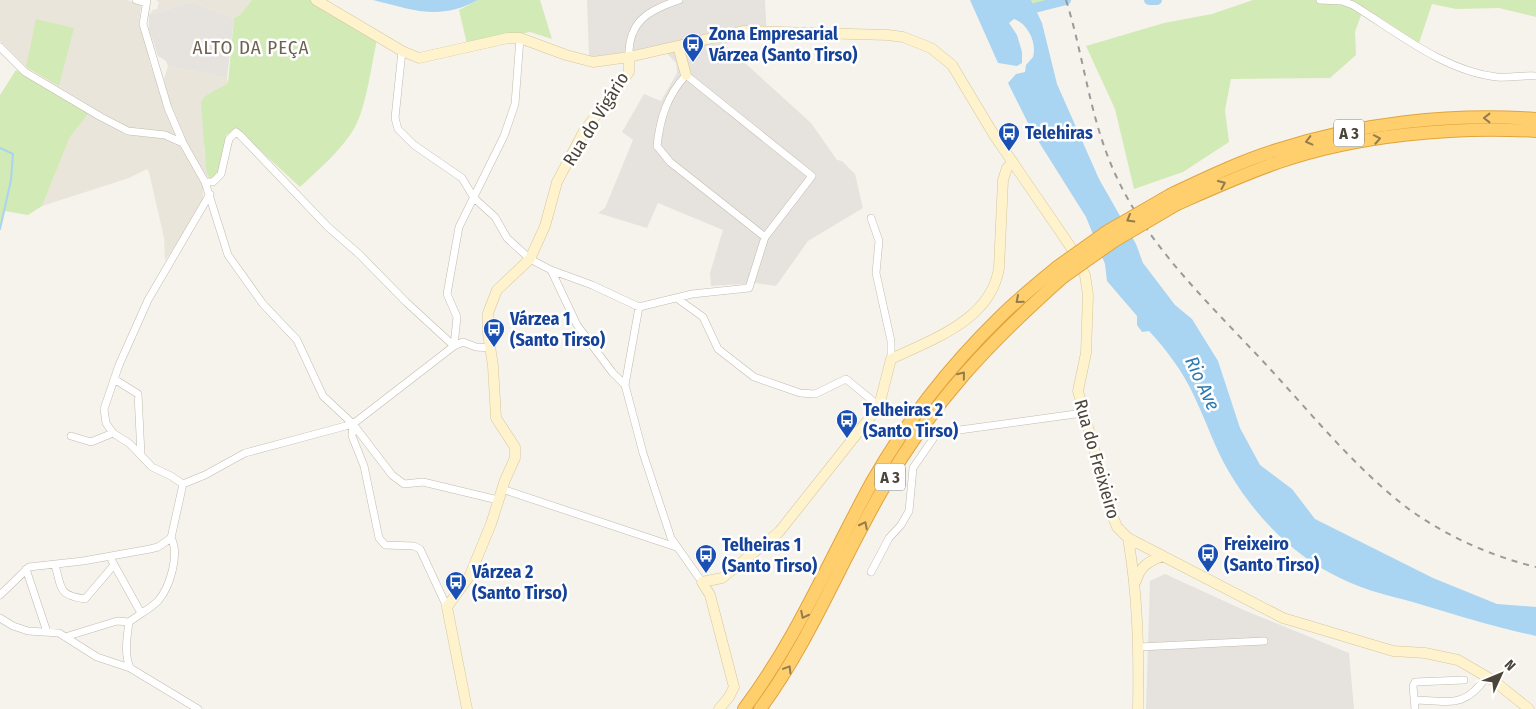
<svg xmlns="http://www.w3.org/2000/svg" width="1536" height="709" viewBox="0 0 1536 709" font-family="'Fira Sans Condensed',sans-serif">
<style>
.residential{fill:#eae5da}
.industrial{fill:#e6e2dd}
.green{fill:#d2eab5}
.water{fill:#a9d4f2}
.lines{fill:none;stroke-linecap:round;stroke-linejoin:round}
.stream{stroke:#a9d4f2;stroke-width:2}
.river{stroke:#a9d4f2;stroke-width:10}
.street-casing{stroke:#c2bbae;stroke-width:8}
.secondary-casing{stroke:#d6c79b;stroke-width:11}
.highway-casing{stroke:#e0a43c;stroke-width:14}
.street{stroke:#fff;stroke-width:7}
.secondary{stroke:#fff3cd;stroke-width:10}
.highway{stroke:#ffcf6e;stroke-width:12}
.rail{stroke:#9a9a9a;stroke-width:2;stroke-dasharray:6 6;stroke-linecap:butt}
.highway-bridge-casing{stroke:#e0a43c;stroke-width:14;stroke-linecap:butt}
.highway-bridge{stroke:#ffcf6e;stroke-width:12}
.oneway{stroke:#937c4e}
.labels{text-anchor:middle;stroke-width:5;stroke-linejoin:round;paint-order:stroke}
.shield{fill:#fff;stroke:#817c74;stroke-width:1}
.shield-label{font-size:16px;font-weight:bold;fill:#4b4439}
.transit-label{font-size:18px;font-weight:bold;fill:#164399;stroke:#fff;text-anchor:start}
.street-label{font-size:18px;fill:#4b4439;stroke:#fff}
.neighbourhood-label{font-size:19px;letter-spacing:1px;fill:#6e6250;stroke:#fff}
.water-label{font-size:19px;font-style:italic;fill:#2e7ab2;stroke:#fff}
</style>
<rect width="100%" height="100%" fill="#f6f3ec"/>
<!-- residential -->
<path class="residential" d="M0,0H127L141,5L139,23L151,60L149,61L178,138L127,128L26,67L0,41Z
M156,0H252L240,15L234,18L191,2L149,15L153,10L157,9L159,2Z
M168,66L227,78L228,83L205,96L204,151L209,179L192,157L170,106L164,79Z
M89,113L126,135L163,137L175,142L182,147L196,169L203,186V203L165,261L164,238L149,172L147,169L129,178L42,206L70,137Z"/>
<!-- industrial -->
<path class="industrial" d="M587,0H765L767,37L724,44L811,123L837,160L842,161L855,174L863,208L808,241L776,286L756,283L711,286L710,273L723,230L658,203L647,228L598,213L605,208L633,140L622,132L644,94L661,101L677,73L676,63L661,47L606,57H589Z
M191,2L234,18L227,78L168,66L166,61L158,56L149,29V15Z
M1165,574L1246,611L1349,653L1354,709H1146L1150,581Z"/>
<!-- green -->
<path class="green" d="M252,0H311L377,40C371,66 367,104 355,127C342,150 319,169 300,187L238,130H234L226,135L220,174L209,179L206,169L201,102L205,96L228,83L234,18L240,15Z
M478,0H540L552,39L530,32L467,44L459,10Z
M1031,0H1066L1067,2L1035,8Z
M1253,0H1536V17L1499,8L1456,9L1432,4L1419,43L1364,7L1355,32L1356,55L1330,78L1231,79L1225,110L1229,142L1183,172L1134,189L1115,109L1086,46L1164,23L1212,14Z
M36,19L74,28L59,86L26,67Z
M16,70L89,113L70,137L42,206L28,215L5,211L0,229V95Z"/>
<!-- water -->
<path class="water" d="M373,0H478C439,21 414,10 373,0Z
M970,0H1031L1042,23L1057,84L1099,179L1136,244L1143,263L1175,305L1192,319L1218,361L1240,428L1260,465L1292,489L1315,519L1433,578L1497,604L1536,607V636C1498,628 1463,617 1426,606C1398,597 1367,592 1340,578C1293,556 1255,516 1229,472C1214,446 1207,423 1194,396C1184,373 1166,349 1149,331L1142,332L1137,325V316L1107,281L1105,264L1086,217L1032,131L1008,83L1016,74L1025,72L1026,65L1033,57C1037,43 1028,24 1014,19L1009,23L1017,35L1022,52V63L1017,66L998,63Z"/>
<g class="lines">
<!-- stream -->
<path class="stream" d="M0,148L13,154L11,180L0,229"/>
<!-- river -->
<path class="river" d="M1149,0H1157
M1023,11L1066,0"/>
<!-- street casing -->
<g class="street-casing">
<path id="street" d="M136,0L146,3
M147,0L143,24L168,108L183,143L205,182L228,255L263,304L297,340L323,396L353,424L392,475L404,484L423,482L498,500
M1320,0L1342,1L1353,5C1397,32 1444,71 1497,77C1510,78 1523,75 1536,76
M0,47L25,72L101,117L128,131L165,135L183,143
M402,51L395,118L398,129L414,145L462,178L474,198L495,217L507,238L530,259L551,270L577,325L612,372L625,385L643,453L671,538L702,582
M629,57C628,21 649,10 679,0
M205,182H213L221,174L229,139L236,132L240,135L328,227L360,255L406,302L454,346L463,342L476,347L490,348
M871,218L879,241L876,273L891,341V359
M551,270L592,285L639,307L625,385
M678,299L703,317L718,349L754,377L800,393L815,394L846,379L879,406
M639,307L692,294L749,288L765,237L812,176L686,75C667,96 660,118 657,146L670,162L765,237
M114,379L138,394L141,455
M353,424L352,436L364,466L379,538L385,545L414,546L420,549L447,607
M71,436L91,442L113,433
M183,484L205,475L245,453L353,424L454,346L457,317L447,294L459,227L504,136L515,104L520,38
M183,484L171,476L152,467L130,444L113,433L106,423L104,409L119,365L148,300L210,194
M502,489L676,547
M112,561L141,613
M55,565C62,589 58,595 85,599L114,565
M26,569L47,632
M871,572L889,538L901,525L909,511L913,468L935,436L945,432L1083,413
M0,595L29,567L83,561L150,549L158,547L171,538L183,484
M0,618L13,626L28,631L59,633L97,657L130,668L198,709
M129,622C127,638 124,653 130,668
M65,637L117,621L129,622C138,615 150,609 158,601C170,587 180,554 171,538
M1139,647L1264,641
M1414,700C1449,701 1465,709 1487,676
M1415,709L1413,686L1415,682L1464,680"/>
</g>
<!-- secondary casing -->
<g class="secondary-casing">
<path id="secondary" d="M316,0L402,51L419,58L508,38H520L566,55L593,62L629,57L743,31L888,35L903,37L931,48L952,65L994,135L1070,246L1085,275L1088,295L1086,353L1078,391L1113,517L1117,527L1128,538L1283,618L1393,651L1425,653L1458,660L1494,681L1529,709
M678,46L686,75
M1128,538C1138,596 1139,651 1138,709
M1136,581C1140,567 1148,561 1163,556
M467,709L447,607L470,575L491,524L505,480L515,458V447L496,418L493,366L488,333V313L497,290L530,259L545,226L557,182L584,131L629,72V57
M719,709L729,697L734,687L710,595L702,582L722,578L779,532L879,406L891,359C933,339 991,320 999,268L1003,180L1007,168L1013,162"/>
</g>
<!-- highway casing -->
<g class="highway-casing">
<path id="highway" d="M1172,194C1206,178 1241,161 1277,150C1359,123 1450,113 1536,119
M1177,204C1211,189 1244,174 1279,162C1357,135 1455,126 1536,131
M744,709C798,637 829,560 872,482C906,422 950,366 999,318C1017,300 1037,284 1056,268
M760,709C811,640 841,560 884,487C933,401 990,342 1063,277"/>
</g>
<!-- street -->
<use href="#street" class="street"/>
<!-- secondary -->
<use href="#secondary" class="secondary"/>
<!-- highway -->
<use href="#highway" class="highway"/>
<!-- rail -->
<path class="rail" d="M1066,0C1085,60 1090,124 1119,182C1154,254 1217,311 1271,370C1315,418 1358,471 1410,510C1448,537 1491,556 1536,567"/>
<!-- highway-bridge casing -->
<g class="highway-bridge-casing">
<path id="highway-bridge" d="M1056,268L1108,231L1172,194
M1063,277L1114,241L1177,204"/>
</g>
<!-- highway-bridge -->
<use href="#highway-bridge" class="highway-bridge"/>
</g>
<!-- one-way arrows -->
<defs><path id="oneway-chevron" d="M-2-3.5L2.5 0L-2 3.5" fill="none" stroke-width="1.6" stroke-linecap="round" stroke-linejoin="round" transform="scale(1.25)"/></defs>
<g class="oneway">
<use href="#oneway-chevron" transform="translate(1487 118) rotate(180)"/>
<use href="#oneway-chevron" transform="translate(1377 139) rotate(-11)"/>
<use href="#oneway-chevron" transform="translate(1309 141) rotate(166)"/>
<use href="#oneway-chevron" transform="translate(1222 184) rotate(-24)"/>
<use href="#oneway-chevron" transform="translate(1130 219) rotate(150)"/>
<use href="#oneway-chevron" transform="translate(1019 300) rotate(139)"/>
<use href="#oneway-chevron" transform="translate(962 375) rotate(-51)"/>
<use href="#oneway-chevron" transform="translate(864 525) rotate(-63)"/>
<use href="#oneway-chevron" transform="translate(804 615) rotate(117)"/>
<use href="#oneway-chevron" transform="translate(788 669) rotate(-59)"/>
</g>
<!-- icons -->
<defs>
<g id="bus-pin" transform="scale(1.125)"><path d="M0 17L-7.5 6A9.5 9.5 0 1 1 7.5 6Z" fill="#1a4fb4" stroke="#fff"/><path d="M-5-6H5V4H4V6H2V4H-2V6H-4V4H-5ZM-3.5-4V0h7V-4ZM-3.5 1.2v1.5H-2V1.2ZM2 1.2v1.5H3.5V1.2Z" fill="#fff"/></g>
</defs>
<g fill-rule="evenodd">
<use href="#bus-pin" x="693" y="44"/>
<use href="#bus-pin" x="1009" y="133"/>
<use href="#bus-pin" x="494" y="329"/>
<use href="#bus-pin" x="847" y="420"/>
<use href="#bus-pin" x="1208" y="554"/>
<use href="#bus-pin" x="706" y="555"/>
<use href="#bus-pin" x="456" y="582"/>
</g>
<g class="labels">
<!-- shield labels -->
<g class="shield">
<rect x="1334" y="119.5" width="30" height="27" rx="4"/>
<rect x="875" y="463.5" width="30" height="27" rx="4"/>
</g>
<g class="shield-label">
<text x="1349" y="139">A 3</text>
<text x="890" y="483">A 3</text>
</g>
<!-- transit labels -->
<g class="transit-label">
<text x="709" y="40">Zona Empresarial<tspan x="709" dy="21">Várzea (Santo Tirso)</tspan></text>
<text x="1025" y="139">Telehiras</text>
<text x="510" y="325">Várzea 1<tspan x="510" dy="21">(Santo Tirso)</tspan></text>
<text x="863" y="416">Telheiras 2<tspan x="863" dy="21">(Santo Tirso)</tspan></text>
<text x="1224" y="550">Freixeiro<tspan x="1224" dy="21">(Santo Tirso)</tspan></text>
<text x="722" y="551">Telheiras 1<tspan x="722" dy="21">(Santo Tirso)</tspan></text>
<text x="472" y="578">Várzea 2<tspan x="472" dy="21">(Santo Tirso)</tspan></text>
</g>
<!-- street labels -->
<g class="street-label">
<text transform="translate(596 119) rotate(-58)" y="6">Rua do Vigário</text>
<text transform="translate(1097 459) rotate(74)" y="6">Rua do Freixieiro</text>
</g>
<!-- neighbourhood labels -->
<g class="neighbourhood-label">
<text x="251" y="54">ALTO DA PEÇA</text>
</g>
<!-- water labels -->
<g class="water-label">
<text transform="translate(1203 383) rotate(65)" y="7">Rio Ave</text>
</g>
</g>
<!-- north arrow -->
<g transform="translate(1501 674) rotate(46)" stroke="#ffffff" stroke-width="4" paint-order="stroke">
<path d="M0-4L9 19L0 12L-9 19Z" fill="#4b4439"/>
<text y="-8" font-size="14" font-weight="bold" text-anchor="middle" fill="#4b4439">N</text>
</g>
</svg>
